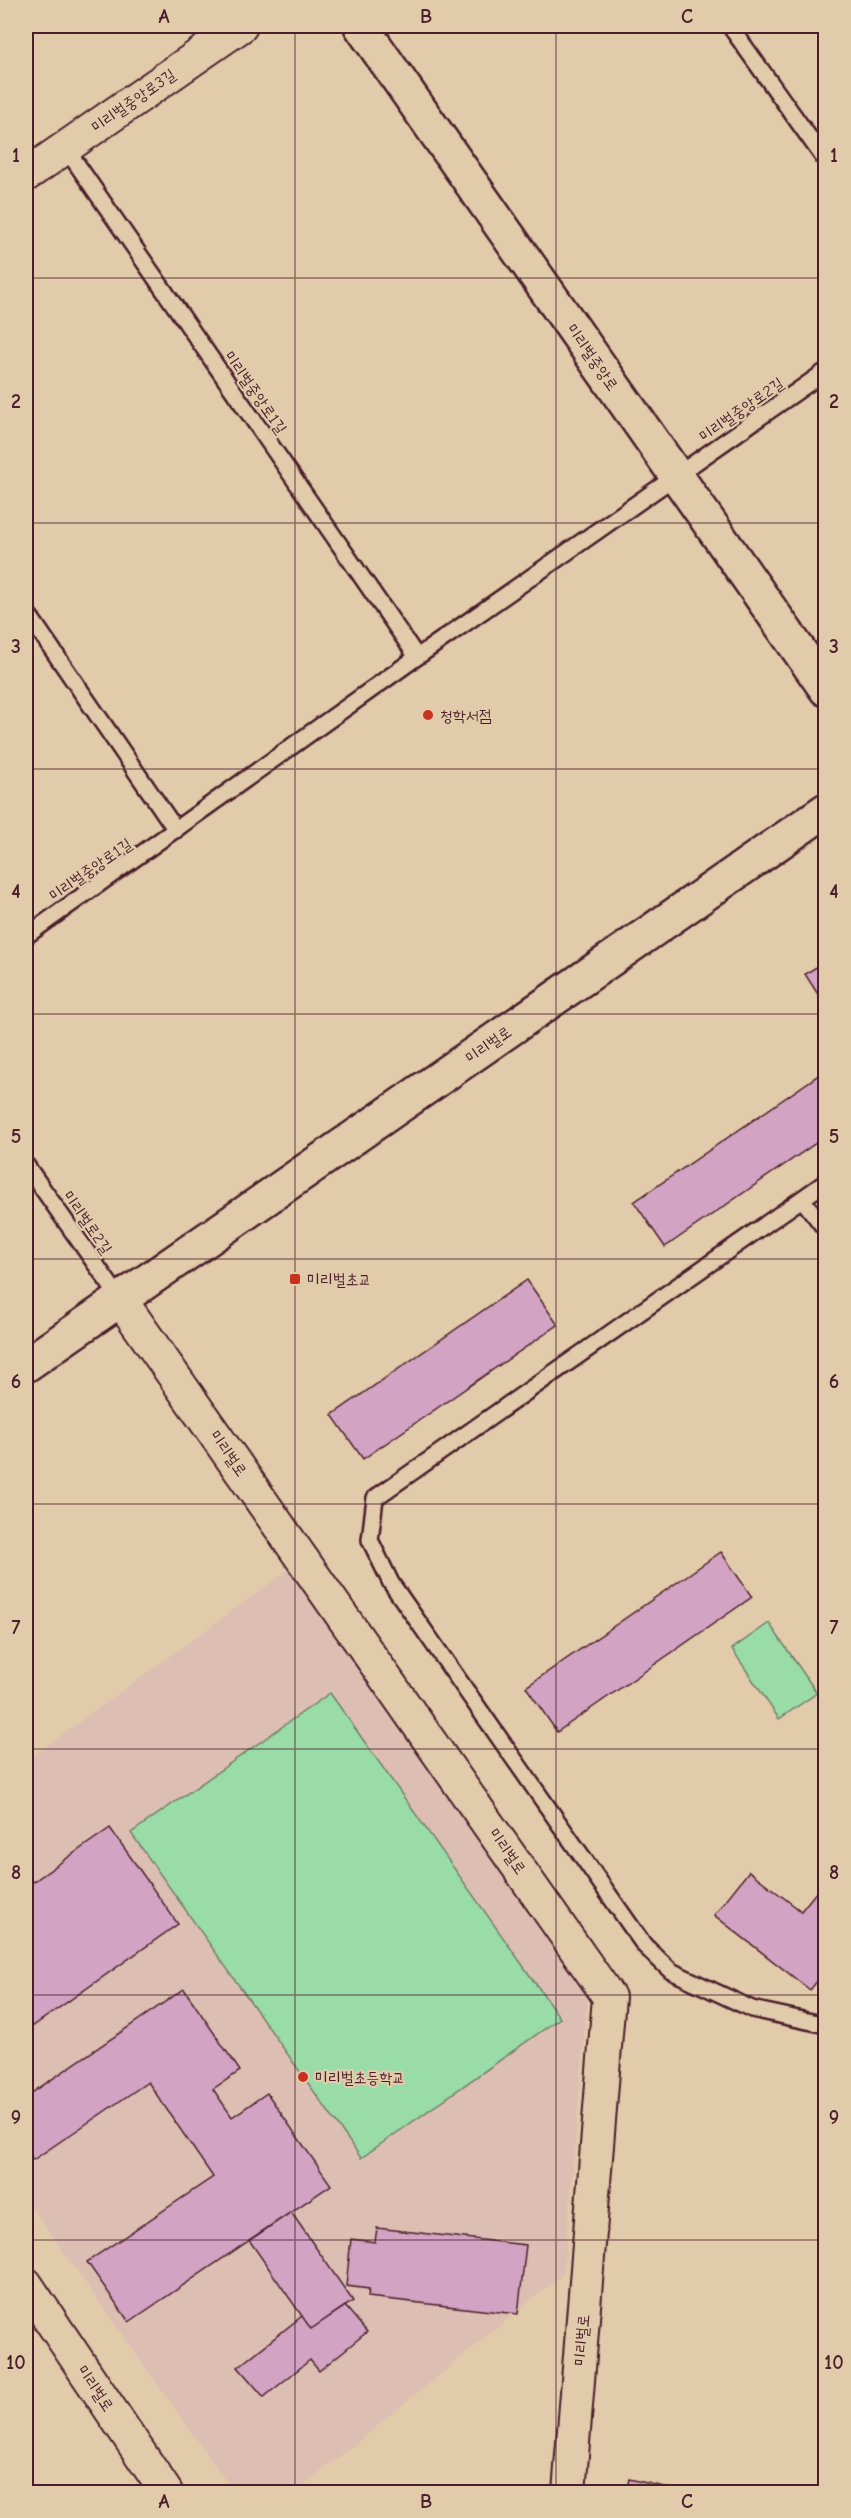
<svg xmlns="http://www.w3.org/2000/svg" width="851" height="2518" viewBox="0 0 851 2518" font-family="'Comic Neue','Poor Story',sans-serif">
<style>
.built{fill:#dcbfb2}
.green{fill:#99dca7;stroke:#727e69;stroke-width:1.5}
.building{fill:#d2a3c3;stroke:#4a1f2b;stroke-width:1.5}
.lines{fill:none;stroke-linecap:round;stroke-linejoin:round}
.lane-casing{stroke:#4a1f2b;stroke-width:20}
.street-casing{stroke:#4a1f2b;stroke-width:36}
.secondary-casing{stroke:#4a1f2b;stroke-width:38}
.lane{stroke:#e1cbab;stroke-width:15}
.street{stroke:#e1cbab;stroke-width:32}
.secondary{stroke:#e1cbab;stroke-width:33}
.grid{fill:none;stroke:#4a1f2b;stroke-width:1.5;stroke-opacity:0.55}
.poi-dot{fill:#c8321e;stroke:#e1cbab;stroke-width:2}
.labels{text-anchor:middle;stroke-width:4.5;stroke-linejoin:round;paint-order:stroke}
.street-label{font-size:16px;fill:#4a1f2b;stroke:#e1cbab}
.poi-label{font-size:16px;fill:#4a1f2b;stroke:#e1cbab;text-anchor:start}
.neatline{fill:none;stroke:#4a1f2b;stroke-width:2}
.grid-label{font-size:20px;text-anchor:middle;font-weight:bold;fill:#4a1f2b}
</style>
<rect width="100%" height="100%" fill="#e1cbab"/>
<filter id="ink" filterUnits="userSpaceOnUse"><feTurbulence type="fractalNoise" baseFrequency=".0167" numOctaves="2"/><feDisplacementMap in="SourceGraphic" scale="12" xChannelSelector="R" yChannelSelector="G"/><feConvolveMatrix kernelMatrix="1 2 1 2 8 2 1 2 1" color-interpolation-filters="sRGB"/></filter>
<g filter="url(#ink)">
<!-- built -->
<path class="built" d="M295,1565L591,1956L564,2273L296,2492H234L26,2199V1761Z"/>
<!-- green -->
<path class="green" d="M769,1623L817,1693L779,1719L732,1649Z
M330,1693L560,2018L361,2158L131,1833Z"/>
<!-- building -->
<path class="building" d="M826,961V1007L805,974Z
M826,1070V1136L665,1247L634,1202Z
M527,1280L558,1325L363,1459L332,1415Z
M721,1552L752,1597L557,1732L526,1687Z
M110,1828L178,1924L26,2031V1887Z
M749,1871L801,1911L826,1880V1970L810,1990L714,1915Z
M184,1989L240,2071L213,2089L232,2117L267,2093L331,2185L129,2322L87,2262L213,2177L148,2082L33,2160L26,2149V2097Z
M291,2212L353,2301L311,2329L249,2240Z
M377,2228L526,2245L518,2314L368,2297L369,2289L346,2286L351,2239L375,2242Z
M345,2306L367,2332L319,2371L310,2360L264,2397L238,2367L302,2316L311,2329Z
M629,2479L686,2492H626Z"/>
<g class="lines">
<!-- lane casing -->
<g class="lane-casing">
<path id="lane" d="M730,26L826,161
M65,147L417,657
M26,611L176,830
M26,936L417,657L826,371
M26,1165L120,1299
M826,1182L375,1498L370,1540L391,1583L644,1945L671,1971L752,2009L826,2025
M802,1199L826,1230"/>
</g>
<!-- street casing -->
<g class="street-casing">
<path id="street" d="M26,175L241,26
M120,1299L609,1997L569,2492
M26,2284L166,2492"/>
</g>
<!-- secondary casing -->
<g class="secondary-casing">
<path id="secondary" d="M361,26L826,689
M26,1365L826,810"/>
</g>
<!-- lane -->
<use href="#lane" class="lane"/>
<!-- street -->
<use href="#street" class="street"/>
<!-- secondary -->
<use href="#secondary" class="secondary"/>
</g>
</g>
<!-- grid -->
<path class="grid" d="M295,26V2492M556,26V2492M26,278H826M26,523H826M26,769H826M26,1014H826M26,1259H826M26,1504H826M26,1749H826M26,1995H826M26,2240H826"/>
<!-- markers -->
<g class="poi-dot">
<circle cx="428" cy="715" r="6"/>
<rect x="289" y="1273" width="12" height="12" rx="3"/>
<circle cx="303" cy="2077" r="6"/>
</g>
<g class="labels">
<!-- street labels -->
<g class="street-label">
<text transform="translate(133 100) rotate(-35)" y="6">미리벌중앙로3길</text>
<text transform="translate(593 357) rotate(55)" y="6">미리벌중앙로</text>
<text transform="translate(256 392) rotate(55)" y="6">미리벌중앙로1길</text>
<text transform="translate(741 409) rotate(-35)" y="6">미리벌중앙로2길</text>
<text transform="translate(90 869) rotate(-35)" y="6">미리벌중앙로1길</text>
<text transform="translate(488 1044) rotate(-35)" y="6">미리벌로</text>
<text transform="translate(88 1222) rotate(55)" y="6">미리벌로2길</text>
<text transform="translate(229 1453) rotate(55)" y="6">미리벌로</text>
<text transform="translate(508 1851) rotate(55)" y="6">미리벌로</text>
<text transform="translate(581 2340) rotate(-85)" y="6">미리벌로</text>
<text transform="translate(96 2388) rotate(56)" y="6">미리벌로</text>
</g>
<!-- poi labels -->
<g class="poi-label">
<text x="440" y="721">청학서점</text>
<text x="307" y="1285">미리벌초교</text>
<text x="315" y="2083">미리벌초등학교</text>
</g>
</g>
<!-- margin -->
<rect width="851" height="2518" fill="none" stroke="#e1cbab" stroke-width="66"/>
<rect x="33" y="33" width="785" height="2452" class="neatline"/>
<g class="grid-label">
<text x="164" y="23">A</text>
<text x="426" y="23">B</text>
<text x="687" y="23">C</text>
<text x="16" y="162">1</text>
<text x="834" y="162">1</text>
<text x="16" y="408">2</text>
<text x="834" y="408">2</text>
<text x="16" y="653">3</text>
<text x="834" y="653">3</text>
<text x="16" y="898">4</text>
<text x="834" y="898">4</text>
<text x="16" y="1143">5</text>
<text x="834" y="1143">5</text>
<text x="16" y="1388">6</text>
<text x="834" y="1388">6</text>
<text x="16" y="1634">7</text>
<text x="834" y="1634">7</text>
<text x="16" y="1879">8</text>
<text x="834" y="1879">8</text>
<text x="16" y="2124">9</text>
<text x="834" y="2124">9</text>
<text x="16" y="2369">10</text>
<text x="834" y="2369">10</text>
<text x="164" y="2508">A</text>
<text x="426" y="2508">B</text>
<text x="687" y="2508">C</text>
</g>
</svg>
